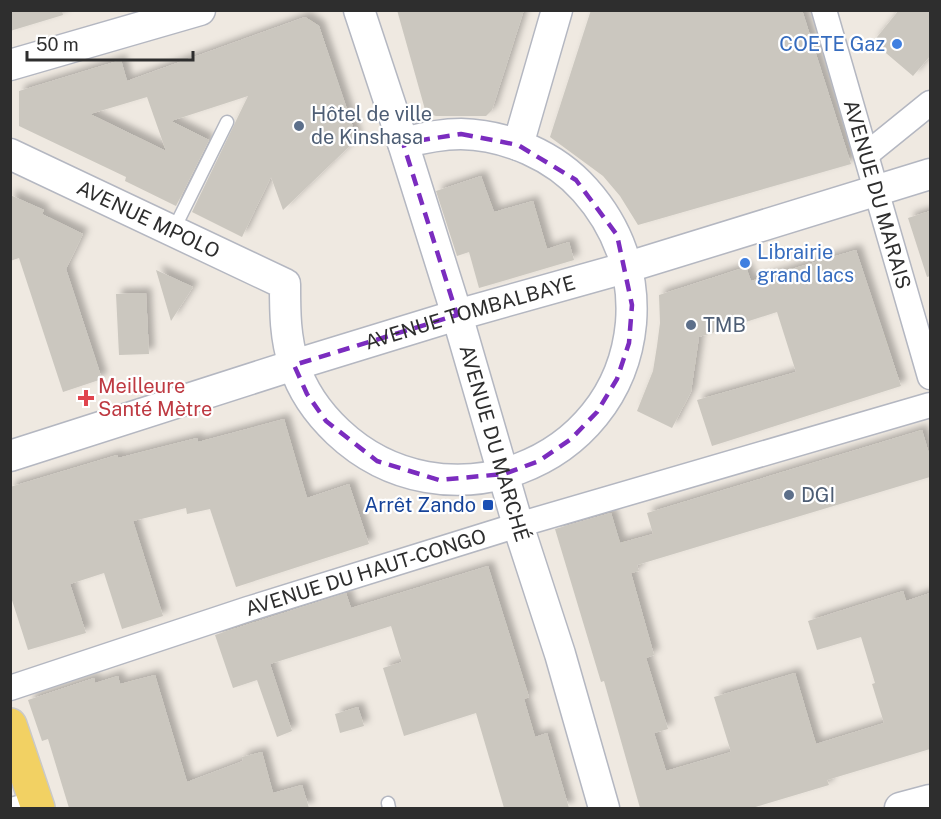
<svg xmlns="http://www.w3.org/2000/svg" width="941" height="819" viewBox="0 0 941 819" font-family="'Public Sans',sans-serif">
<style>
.building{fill:#cbc7bf;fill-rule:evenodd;filter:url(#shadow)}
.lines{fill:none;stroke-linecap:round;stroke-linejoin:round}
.service-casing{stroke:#b4b7c1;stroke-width:15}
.minor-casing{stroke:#b4b7c1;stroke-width:27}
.tertiary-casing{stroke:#b4b7c1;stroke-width:33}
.primary-casing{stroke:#c9c9c9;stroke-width:36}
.service{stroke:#fff;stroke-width:12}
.minor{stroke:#fff;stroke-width:24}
.tertiary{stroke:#fff;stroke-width:30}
.primary{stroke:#f2d163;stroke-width:33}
.marked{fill:none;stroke:#7b2cbf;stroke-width:4.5;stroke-dasharray:12 8;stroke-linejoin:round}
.shop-dot{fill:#3f7fe0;stroke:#fff;stroke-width:2}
.service-dot{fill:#5c6f8a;stroke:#fff;stroke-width:2}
.health-dot{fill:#e0444e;stroke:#fff;stroke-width:2}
.transit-dot{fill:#1a4fb4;stroke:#fff;stroke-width:2}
.labels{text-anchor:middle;stroke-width:4.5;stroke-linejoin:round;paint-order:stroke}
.shop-label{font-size:20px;fill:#366cbe;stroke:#fff;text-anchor:end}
.service-label{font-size:20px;fill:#4e5e75;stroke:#fff;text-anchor:start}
.street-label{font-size:20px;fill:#2e2e2e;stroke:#fff}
.health-label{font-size:20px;fill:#be3a42;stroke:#fff;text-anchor:start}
.transit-label{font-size:20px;fill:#164399;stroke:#fff;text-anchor:end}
</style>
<defs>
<filter id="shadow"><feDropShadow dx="5.5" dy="-5.5" stdDeviation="3" flood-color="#0004"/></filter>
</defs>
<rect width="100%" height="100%" fill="#efe9e1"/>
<!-- building -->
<path class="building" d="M10,10H62L63,15L10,31Z
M397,10H524L492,110L486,116H436L426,113Z
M591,10H802L851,164L638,225L620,196L603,176L550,137Z
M899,10H930V56L913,76L873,42Z
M305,17L319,26L357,139L283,210L271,177L242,237L192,212L248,96L171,121L209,140L176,206L125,181L126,177L19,126V91L121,60L127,81ZM147,97L166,151L90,114Z
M481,176L494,212L533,201L547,249L569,242L574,260L479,288L469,252L457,256L436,191Z
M10,195L44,210L42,214L83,234L66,269L102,379L63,392L19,258L10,261Z
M930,211V276L927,277L908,218Z
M856,250L901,386L712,446L697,400L796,372L777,312L699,337L691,392L672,428L637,411L653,371L657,346L660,323L659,295L746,267L751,281Z
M156,270L193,287L171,321Z
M146,293L149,354L119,355L116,294Z
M284,419L307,498L349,484L369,544L236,587L210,509L187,514L186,508L133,521L163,616L122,629L104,573L70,584L86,633L28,650L10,594V487L117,455L118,458L197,438L198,442Z
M922,430L930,457V477L637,565L639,571L631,573L654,655L646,658L668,729L654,733L666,771L731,752L714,697L795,673L816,744L884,723L872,684L875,683L861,637L817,650L808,621L903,591L906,601L930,593V749L827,780L829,785L752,808H640L604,681L601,682L555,529L611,513L620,543L653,534L647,513Z
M488,566L529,697L524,699L535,737L547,733L569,808H504L476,713L404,736L383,668L402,662L391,626L270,664L292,731L277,737L257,680L233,688L215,635L346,593L351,608Z
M155,675L187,782L243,761L242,757L262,752L273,793L302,785L309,808H69L48,739L42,741L28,700L94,678L95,683L118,676L120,684Z
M358,707L364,726L340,733L335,714Z"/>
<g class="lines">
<!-- service casing -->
<g class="service-casing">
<path id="service" d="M173,231L227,122
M388,803L389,808
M10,804L33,798"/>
</g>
<!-- minor casing -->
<g class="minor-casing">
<g id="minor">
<path id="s1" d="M824,10L930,377"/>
<path d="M867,154L930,103"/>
<path id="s2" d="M10,688L248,609L518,525L930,405"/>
</g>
</g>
<!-- tertiary casing -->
<g class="tertiary-casing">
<g id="tertiary">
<path id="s3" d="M359,10L403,143L457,315L518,525L560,654L604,808"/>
<path d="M10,65L200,10"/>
<path d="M518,145L557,10"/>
<path id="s4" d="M10,154L285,284C285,312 285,338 294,365C302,390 319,414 338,432C443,531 618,467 631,323C635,273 618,227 585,190C555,156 507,135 461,134C441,134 422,138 403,143"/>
<path id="s5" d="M10,456L294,365L457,315L628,267L930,174"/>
<path d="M900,808L930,800"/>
</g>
</g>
<!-- primary casing -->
<g class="primary-casing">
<path id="primary" d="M10,725L38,808"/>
</g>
<!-- service -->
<use href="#service" class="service"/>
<!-- minor -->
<use href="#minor" class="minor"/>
<!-- tertiary -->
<use href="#tertiary" class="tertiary"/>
<!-- primary -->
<use href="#primary" class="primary"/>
</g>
<!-- marked area -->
<path class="marked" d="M461,134L518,145L576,180L617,235L632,305L629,343L617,379L597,412L571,439L539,461L504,474L439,480L377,461L326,421L307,394L294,365L457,315L403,143Z"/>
<!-- markers -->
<g class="shop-dot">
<circle cx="897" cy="44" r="6"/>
<circle cx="745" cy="263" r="6"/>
</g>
<g class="service-dot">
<circle cx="299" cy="126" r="6"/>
<circle cx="691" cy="325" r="6"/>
<circle cx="789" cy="495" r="6"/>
</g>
<path class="health-dot" d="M83 389h6v6h6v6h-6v6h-6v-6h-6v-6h6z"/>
<rect class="transit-dot" x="482" y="499" width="12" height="12" rx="3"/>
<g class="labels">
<!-- shop labels -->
<g class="shop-label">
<text x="885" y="51">COETE Gaz</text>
<text x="757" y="259" text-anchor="start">Librairie<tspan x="757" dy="23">grand lacs</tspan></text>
</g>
<!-- service labels -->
<g class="service-label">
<text x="311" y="121">Hôtel de ville<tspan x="311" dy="23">de Kinshasa</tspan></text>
<text x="703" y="332">TMB</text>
<text x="801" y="502">DGI</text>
</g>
<!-- street labels -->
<g class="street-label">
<text dy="7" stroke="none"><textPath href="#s1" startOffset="192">AVENUE DU MARAIS</textPath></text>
<text dy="7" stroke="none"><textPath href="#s4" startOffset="153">AVENUE MPOLO</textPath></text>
<text dy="7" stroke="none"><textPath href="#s5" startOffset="482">AVENUE TOMBALBAYE</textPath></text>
<text dy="7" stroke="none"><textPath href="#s3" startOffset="454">AVENUE DU MARCHÉ</textPath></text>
<text dy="7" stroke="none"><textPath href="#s2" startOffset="374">AVENUE DU HAUT-CONGO</textPath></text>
</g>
<!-- health labels -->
<g class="health-label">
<text x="98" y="393">Meilleure<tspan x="98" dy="23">Santé Mètre</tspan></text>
</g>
<!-- transit labels -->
<g class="transit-label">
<text x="476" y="512">Arrêt Zando</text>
</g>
</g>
<!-- border -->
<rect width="941" height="819" fill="none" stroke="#2e2e2e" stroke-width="24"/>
<!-- scale -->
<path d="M27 51v9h166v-9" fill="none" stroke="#2e2e2e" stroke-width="3"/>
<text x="36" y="51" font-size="18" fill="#2e2e2e" stroke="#ffffff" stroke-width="4.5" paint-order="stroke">50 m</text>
</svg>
